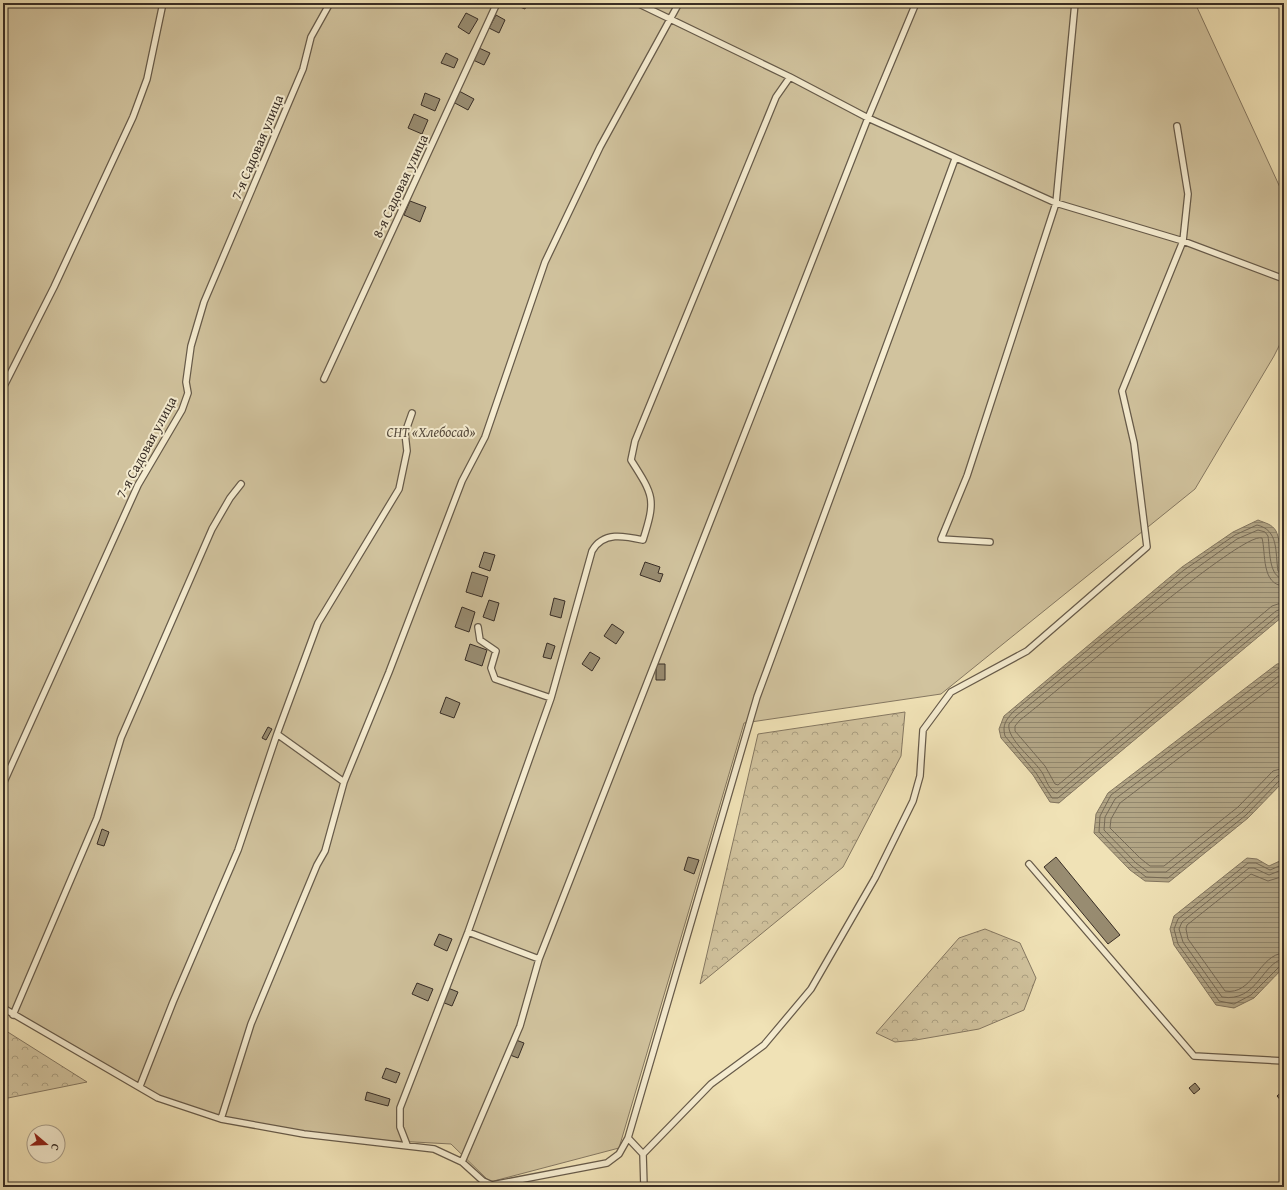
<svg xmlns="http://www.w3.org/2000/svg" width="1287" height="1190" viewBox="0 0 1287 1190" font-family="'Gentium Book Plus',serif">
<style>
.forest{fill:url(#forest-crowns);stroke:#857862}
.garden{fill:#d1c39e;stroke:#857862}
.water{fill:url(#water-rules);stroke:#82755f}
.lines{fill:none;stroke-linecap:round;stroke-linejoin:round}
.shore{stroke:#766a56;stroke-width:1}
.building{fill:#988c71;stroke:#392e26}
.service-casing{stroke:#675b4a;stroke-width:8}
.service{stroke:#f5ecd0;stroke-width:5.5}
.labels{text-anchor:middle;stroke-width:4;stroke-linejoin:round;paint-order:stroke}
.street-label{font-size:14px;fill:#392e26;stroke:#f5ecd0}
.park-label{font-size:14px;font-style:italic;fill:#574c3e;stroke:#f5ecd0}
</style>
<defs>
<pattern id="forest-crowns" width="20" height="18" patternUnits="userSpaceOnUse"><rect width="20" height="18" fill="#d1c39e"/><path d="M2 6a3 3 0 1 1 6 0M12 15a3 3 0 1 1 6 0" fill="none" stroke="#ab9f81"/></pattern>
<pattern id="water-rules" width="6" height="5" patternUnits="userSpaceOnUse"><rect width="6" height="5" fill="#b2a585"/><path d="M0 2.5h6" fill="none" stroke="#92876d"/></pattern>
</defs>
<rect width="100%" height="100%" fill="#f0e2b6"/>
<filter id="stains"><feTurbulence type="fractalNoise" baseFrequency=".005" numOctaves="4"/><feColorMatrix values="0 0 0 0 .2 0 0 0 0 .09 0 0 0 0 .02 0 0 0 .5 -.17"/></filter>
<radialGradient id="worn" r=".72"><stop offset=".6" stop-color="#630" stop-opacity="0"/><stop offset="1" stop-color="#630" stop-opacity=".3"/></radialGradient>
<!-- forest -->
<path class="forest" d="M905,712L901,756L843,867L700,984L758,734Z
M985,929L1020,943L1036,978L1024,1010L979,1029L916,1040L895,1042L876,1033L959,938Z
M3,1029L87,1082L3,1099Z"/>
<!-- garden -->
<path class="garden" d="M3,3H1195L1284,196V336L1274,356L1195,489L941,694L744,723L619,1148L490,1182L451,1144L304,1136L175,1107L3,1004Z"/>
<!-- water -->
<path class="water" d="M1258,520C1265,523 1272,524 1276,531C1282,541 1287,606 1282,617L1066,797L1059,803L1050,802L1033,775L1001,738L999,729L1004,716L1182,567L1233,532Z
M1284,663V781L1248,818L1169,882L1145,881L1130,870L1094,833L1096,814L1108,793L1277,664Z
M1284,841V967L1254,998L1234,1008L1216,1005L1174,945L1170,929L1174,916L1247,858L1257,859L1269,866L1284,859L1282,847Z"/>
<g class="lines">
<!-- shore -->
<path class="shore" d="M1284,574L1278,571C1275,552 1279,530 1257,525L1235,535L1184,570L1013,712C1006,720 1002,725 1005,736L1036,773L1052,798H1058L1280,614L1284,613
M1284,579C1268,578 1270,548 1268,536L1265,532L1258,530L1237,539L1187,575L1016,716L1009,724C1006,739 1035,760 1043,774C1046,780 1050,792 1057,793L1276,611L1284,608
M1284,586C1261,585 1266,553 1262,538C1242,530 1050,698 1020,720L1015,726V731L1045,766L1055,784L1058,785L1272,606L1284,602
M1284,667L1279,668L1111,795L1100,816L1099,832L1132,866L1146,877L1168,878L1246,815L1280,780L1284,779
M1284,672L1115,799L1105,817L1104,830L1136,863L1148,872H1166L1242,812L1277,776L1284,774
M1284,678L1120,803L1111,819L1110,828L1140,858L1150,866H1164L1238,807L1273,771L1284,768
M1284,864L1270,870L1256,863H1248L1178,919L1174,929L1178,944L1219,1001L1234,1004L1251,995L1280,966L1284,965
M1284,869L1269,875L1254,868H1249L1182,922L1179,929L1183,942L1222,997C1257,1003 1263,961 1284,959
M1284,876L1268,881L1251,874L1187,925L1186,929L1188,939L1225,991C1253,996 1259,954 1284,953"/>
</g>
<!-- building -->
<path class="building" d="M510,3H527L525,9Z
M466,13L478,19L469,34L458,27Z
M496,15L505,20L499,33L489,28Z
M479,48L490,53L484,65L473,60Z
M446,53L458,59L454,68L441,63Z
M459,91L474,99L468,110L453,102Z
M425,93L440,99L435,111L421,105Z
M414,114L428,120L422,134L408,128Z
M410,201L426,207L420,222L404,215Z
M484,552L495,555L490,571L479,567Z
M645,562L660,567L658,573L663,574L660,582L640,575Z
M472,572L488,577L482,597L466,592Z
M554,598L565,601L561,618L550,615Z
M489,600L499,603L494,621L483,617Z
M462,607L475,612L469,632L455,627Z
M612,624L624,632L616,644L604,636Z
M547,643L555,646L551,659L543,657Z
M470,644L487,650L482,666L465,660Z
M590,652L600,658L592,671L582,664Z
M656,664H665V680H656Z
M446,697L460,703L454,718L440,713Z
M268,727L272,729L266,740L262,738Z
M102,829L109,832L104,846L97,844Z
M688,857L699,860L694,874L684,870Z
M1056,857L1120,935L1108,944L1044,867Z
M439,934L452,939L447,951L434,945Z
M417,983L433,989L428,1001L412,994Z
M448,988L458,992L452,1006L442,1002Z
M516,1040L524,1043L518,1058L510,1055Z
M386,1068L400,1073L396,1083L382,1078Z
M1195,1083L1200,1089L1194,1094L1189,1088Z
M1284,1090V1104L1277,1096Z
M367,1092L390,1099L388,1106L365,1100Z"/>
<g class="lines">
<!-- service casing -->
<g class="service-casing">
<path id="service" d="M637,3L790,77L868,118L1056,203L1183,241L1284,279
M324,379L497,3
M3,388L54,287L133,117L147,79L163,3
M990,542L941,539L967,476L1056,203L1075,3
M478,627L480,640L496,651L491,668L495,679L551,698
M277,734L344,782
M3,784L138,485L182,410L188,393L186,382L191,346L204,302L303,69L311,37L330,3
M1029,864L1194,1056L1284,1061
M468,932L539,959
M3,1008L158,1098L221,1119L304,1134L434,1149L462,1162L483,1181L492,1185L607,1163L619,1154L628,1138
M13,1015L97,818L121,738L212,529L230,498L241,484
M140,1086L173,1002L238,850L277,734L318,623L399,489L407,451L405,433L412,413
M221,1119L251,1024L317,865L325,851L344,782L389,672L462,481L485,437L545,262L600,147L679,3
M407,1145L400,1127V1108L468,932L551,698L592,551C603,531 625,536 643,540C656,499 654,496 631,460L635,441L776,97L790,77
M643,1154L628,1138L757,697L955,159
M462,1162L520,1026L539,959L868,118L916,3
M644,1187L643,1154L711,1084L764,1045L811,989L875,878L913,801L920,776L923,730L951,692L1027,651L1147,547L1134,443L1122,391L1183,241L1188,194L1177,126"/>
</g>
<!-- service -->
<use href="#service" class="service"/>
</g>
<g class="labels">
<!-- street labels -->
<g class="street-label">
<text transform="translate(257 147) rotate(-67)" y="5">7-я Садовая улица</text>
<text transform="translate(400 186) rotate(-65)" y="5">8-я Садовая улица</text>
<text transform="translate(146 447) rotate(-62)" y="5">7-я Садовая улица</text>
</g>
<!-- park labels -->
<g class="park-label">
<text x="431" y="437">СНТ «Хлебосад»</text>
</g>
</g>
<!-- margin -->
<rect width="1287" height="1190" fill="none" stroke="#f0e2b6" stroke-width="16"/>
<rect x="4" y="4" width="1279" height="1182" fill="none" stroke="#392e26" stroke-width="2"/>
<rect x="8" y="8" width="1271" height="1174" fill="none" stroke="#392e26"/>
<!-- north arrow -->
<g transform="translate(46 1144) rotate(109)"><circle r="19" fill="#f5ecd0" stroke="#aaa08c"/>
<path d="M0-3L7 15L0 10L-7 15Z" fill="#8f2418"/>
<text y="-6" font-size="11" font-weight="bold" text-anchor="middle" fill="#392e26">С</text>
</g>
<rect width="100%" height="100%" filter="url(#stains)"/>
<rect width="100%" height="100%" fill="url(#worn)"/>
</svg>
